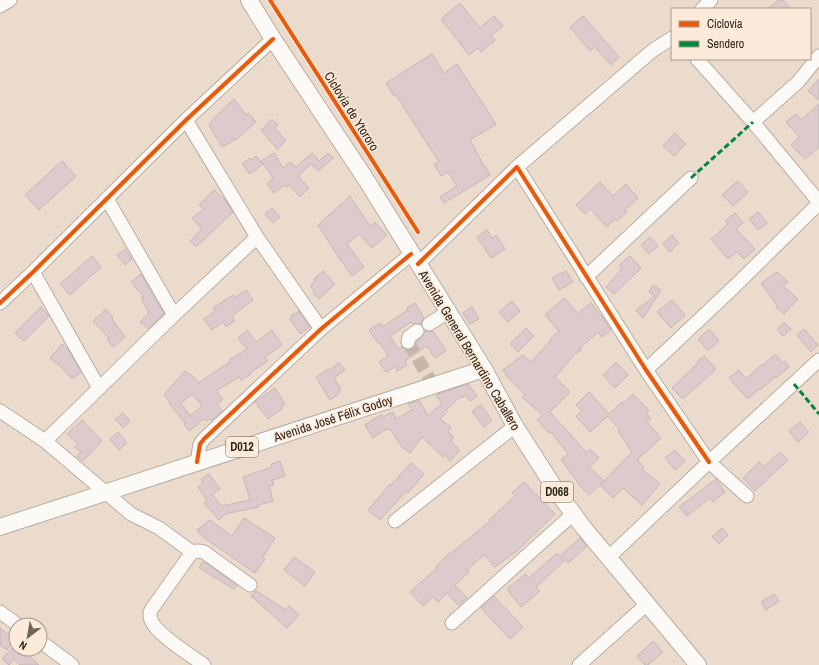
<svg xmlns="http://www.w3.org/2000/svg" width="819" height="665" viewBox="0 0 819 665" font-family="'Archivo Narrow',sans-serif">
<style>
.building{fill:#dccacc;stroke:#c4b8b5;fill-rule:evenodd}
.lines{fill:none;stroke-linecap:round;stroke-linejoin:round}
.minor-tunnel{stroke:#c6b7a9;stroke-width:13;stroke-dasharray:13 6;stroke-linecap:butt}
.minor-casing{stroke:#b9ada1;stroke-width:15}
.major-casing{stroke:#b9ada1;stroke-width:18}
.minor{stroke:#fcfaf7;stroke-width:13}
.major{stroke:#fcfaf7;stroke-width:16}
.quiet{stroke:#00873e;stroke-width:3;stroke-dasharray:6 3;stroke-linecap:butt}
.cycleway-casing{stroke:#fceada;stroke-width:6}
.cycleway{stroke:#e8590c;stroke-width:4}
.labels{text-anchor:middle;stroke-width:3;stroke-linejoin:round;paint-order:stroke}
.shield{fill:#fceada;stroke:#6d6054;stroke-width:1}
.shield-label{font-size:12px;font-weight:bold;fill:#30251b}
.street-label{font-size:13px;fill:#30251b;stroke:#fceada}
</style>
<rect width="100%" height="100%" fill="#ebdbcc"/>
<!-- building -->
<path class="building" d="M779,0H783L790,9H768Z
M460,3L480,28L494,16L503,26L491,36L495,40L481,52L478,48L469,55L441,19Z
M583,16L619,57L611,65L595,47L590,51L570,27Z
M432,54L444,73L457,64L496,124L470,140L484,166H485L490,175L444,203L440,197L457,186L448,172L441,176L434,164L439,162L396,95L394,96L386,83Z
M819,79V100L808,91Z
M234,99L246,115L248,113L256,122L238,138L222,147L209,125L215,117Z
M819,104V147L805,159L791,145L799,137L786,122L796,114L801,120Z
M272,119L278,125L275,128L286,141L277,149L261,130Z
M675,133L686,144L674,156L663,146Z
M274,153L283,168L291,162L296,167L312,153L319,161L328,153L333,158L318,171L311,164L298,176L309,188L300,197L289,185L287,187L284,185L274,193L267,184L273,178L261,161Z
M256,156L263,164L250,174L242,164L250,158L252,160Z
M62,161L76,176L39,210L25,195Z
M738,181L748,192L733,206L722,195Z
M600,182L613,196L626,184L638,198L625,210L627,212L617,221L615,219L607,227L590,209L585,214L576,205Z
M214,190L225,200L233,212L196,247L190,241L202,229L192,218L204,209L199,205Z
M350,196L370,226L375,222L387,235L372,248L359,234L347,244L364,267L352,276L337,255L318,225Z
M272,208L280,217L273,223L265,214Z
M758,212L767,223L758,230L749,219Z
M735,213L743,223L736,229L755,249L744,259L737,252L728,259L711,239L728,224L725,221Z
M487,230L492,238L496,235L505,249L491,258L477,237Z
M672,235L679,243L670,252L663,244Z
M650,237L658,246L649,254L641,245Z
M125,249L132,259L125,265L117,255Z
M92,256L101,267L70,295L60,284Z
M630,256L641,268L614,294L606,287L622,269L619,265Z
M323,271L335,284L319,299L313,293L315,292L311,287L312,286L311,285L315,281L314,279Z
M566,271L573,282L559,290L552,278Z
M777,272L788,282L783,286L798,299L784,314L776,307L777,306L761,283Z
M141,274L164,314L148,329L140,322L149,313L141,298L144,297L131,282Z
M653,285L661,290L643,318L636,310L655,296L649,292Z
M246,290L253,300L232,316L235,321L226,327L223,322L212,330L204,319L215,311L213,308L233,295L234,298Z
M564,298L578,313L591,303L603,318L611,330L602,337L598,332L580,348L582,350L576,353L555,377L570,392L550,412L587,453L590,449L599,458L589,467L604,481L589,495L581,487L561,460L568,454L551,432L549,433L537,420L542,415L522,397L525,394L509,379L503,370L523,355L531,362L551,340L550,339L559,331L545,315Z
M672,300L685,315L671,328L657,312Z
M512,301L520,311L508,322L499,312Z
M415,303L424,318L421,324L416,323L413,324L411,322L390,336L398,349L402,347L406,350L411,349L414,347L416,342L424,334L425,331L429,332L433,331L446,351L435,358L427,346L405,361L407,365L397,371L395,367L386,372L379,362L388,356L380,343H378L369,330L380,323L382,327L408,310L407,308Z
M41,307L49,316L24,341L15,333Z
M472,307L479,319L470,324L463,313Z
M106,309L113,318L112,319L125,337L113,347L107,339L109,338L93,321Z
M299,311L310,327L300,334L290,319L292,317L291,316Z
M784,322L791,329L783,336L777,330Z
M526,328L534,336L518,352L510,344Z
M709,329L719,341L708,351L698,339Z
M804,329L818,345L811,352L797,335Z
M247,330L256,342L272,330L282,345L265,357L268,361L250,373L251,374L241,380L239,377L216,391L223,399L217,404L222,411L211,421L209,419L206,421L204,419L189,431L184,424L185,423L169,403L170,402L164,395L185,371L193,376L198,383L230,362L229,360L247,349L238,338ZM192,394L202,406L190,416L181,403Z
M62,344L68,349L81,372L72,379L59,364L58,365L50,358Z
M775,354L783,363L785,361L789,367L776,378L775,377L760,390L759,389L748,399L729,378L739,370L746,379L761,365L762,366Z
M704,356L716,369L683,399L672,388L698,363L697,362Z
M616,362L628,375L615,388L603,375Z
M339,363L345,370L334,378L341,389L339,390L340,392L337,395L330,400L316,377L328,369L329,370Z
M468,384L477,396L470,401L465,395L462,398L461,396L446,410L447,412L440,419L451,427L448,432L454,437L451,441L460,451L450,461L445,455L443,457L422,437L410,453L402,447L390,429L386,430V429L373,438L365,425L382,414L383,417L393,412L396,419L412,410L408,404L419,400L428,416L442,403L436,396L438,394Z
M275,388L285,404L281,406L283,408L268,419L255,402Z
M589,392L609,414L622,402L623,404L633,394L649,410L646,413L651,419L647,422L661,438L637,460L644,467L642,469L660,484L642,505L623,488L613,498L600,485L632,452L618,431L620,430L608,416L590,432L576,416L582,411L576,405Z
M481,405L492,420L484,427L472,411Z
M123,413L130,421L123,428L115,419Z
M82,420L102,441L83,461L77,456L81,452L75,447L78,444L67,434Z
M800,422L809,432L798,442L789,431Z
M118,432L127,443L119,450L110,439Z
M675,450L685,461L675,470L665,458Z
M780,452L788,460L755,491L743,478L759,462L763,467Z
M280,461L285,476L272,480L274,485L269,486L273,501L258,505L259,507L225,514L219,520L204,503L207,500L198,487L203,483L201,479L209,474L220,489L212,495L222,506L250,500L243,477L272,467L271,464Z
M411,463L424,474L408,493L406,491L380,520L368,510L390,484L391,485Z
M716,479L725,492L713,502L710,498L687,516L679,507Z
M524,482L555,514L518,550L495,567L484,555L467,570L469,572L455,585L467,598L458,605L447,593L438,602L433,597L423,606L410,592L437,568L436,567L449,553L450,554L490,521L489,520L515,496L512,493Z
M244,518L275,538L263,557L265,559L255,573L203,537L197,530L210,520L232,536Z
M722,528L728,535L719,544L712,537Z
M580,538L587,546L568,563L561,555Z
M557,553L564,561L536,587L540,591L521,607L507,589L526,574L529,578Z
M294,557L315,572L305,586L284,570Z
M203,561L237,585L234,589L199,568Z
M256,591L286,610L289,606L299,615L287,628L251,596Z
M774,594L779,601L766,610L761,602Z
M494,596L523,627L510,639L481,608Z
M0,628L14,639L7,650L0,645Z
M653,641L663,652L648,665H645L637,656Z
M11,649H22L39,665H20L14,659L9,665L2,659Z"/>
<g class="lines">
<!-- minor-tunnel -->
<path class="minor-tunnel" d="M408,342L433,385"/>
<!-- minor casing -->
<g class="minor-casing">
<path id="minor" d="M0,6L10,0
M702,9L711,0
M697,59L753,122L819,202
M186,120L257,237L321,329
M753,122L798,82L819,56
M517,167L646,370L709,462L747,496
M107,199L174,315
M418,264L517,167L652,51L672,38
M33,272L99,388
M586,277L691,178
M0,303L33,272L186,120L273,39
M429,324L448,312
M408,342L409,337L417,331
M646,370L734,287L819,203
M0,411L45,441L131,514L159,528L192,552L198,551L204,552L250,585
M45,441L174,315L257,237
M197,462L200,444L204,439L321,329L411,254
M395,521L515,426
M192,552L151,610C150,614 149,616 151,620C156,634 190,655 204,665
M609,557L709,462L819,360
M0,612L18,625
M452,623L573,514
M40,641L72,665
M579,665L647,604"/>
</g>
<!-- major casing -->
<g class="major-casing">
<path id="major" d="M249,0L273,39L365,178L484,369L515,426L558,493L583,527L698,665
M0,527L484,369"/>
</g>
<!-- minor -->
<use href="#minor" class="minor"/>
<!-- major -->
<use href="#major" class="major"/>
<!-- quiet -->
<path class="quiet" d="M691,178L753,122
M794,384L819,414"/>
<!-- cycleway casing -->
<g class="cycleway-casing">
<path id="cycleway" d="M270,0L418,232
M418,264L517,167L646,370L709,462
M0,303L33,272L186,120L273,39
M197,462L200,444L204,439L321,329L411,254"/>
</g>
<!-- cycleway -->
<use href="#cycleway" class="cycleway"/>
</g>
<g class="labels">
<!-- shield labels -->
<g class="shield">
<rect x="226" y="437" width="32" height="20" rx="3"/>
<rect x="541" y="482" width="32" height="20" rx="3"/>
</g>
<g class="shield-label">
<text x="242" y="451">D012</text>
<text x="557" y="496">D068</text>
</g>
<!-- street labels -->
<g class="street-label">
<text transform="translate(352 111) rotate(58)" y="5">Ciclovía de Ytororo</text>
<text transform="translate(470 350) rotate(59)" y="5">Avenida General Bernardino Caballero</text>
<text transform="translate(333 418) rotate(-18)" y="5">Avenida José Félix Godoy</text>
</g>
</g>
<!-- legend -->
<rect x="671" y="8" width="140" height="52" fill="#fceada" stroke="#aa9b8e"/>
<rect x="679" y="21" width="20" height="6" fill="#e8590c" stroke="#aa9b8e"/>
<text x="707" y="28" font-size="12" fill="#30251b">Ciclovía</text>
<rect x="679" y="41" width="20" height="6" fill="#00873e" stroke="#aa9b8e"/>
<text x="707" y="48" font-size="12" fill="#30251b">Sendero</text>
<!-- north arrow -->
<g transform="translate(28 637) rotate(211)"><circle r="19" fill="#fceada" stroke="#aa9b8e"/>
<path d="M0-3L7 15L0 10L-7 15Z" fill="#716559"/>
<text y="-6" font-size="11" font-weight="bold" text-anchor="middle" fill="#30251b">N</text>
</g>
</svg>
